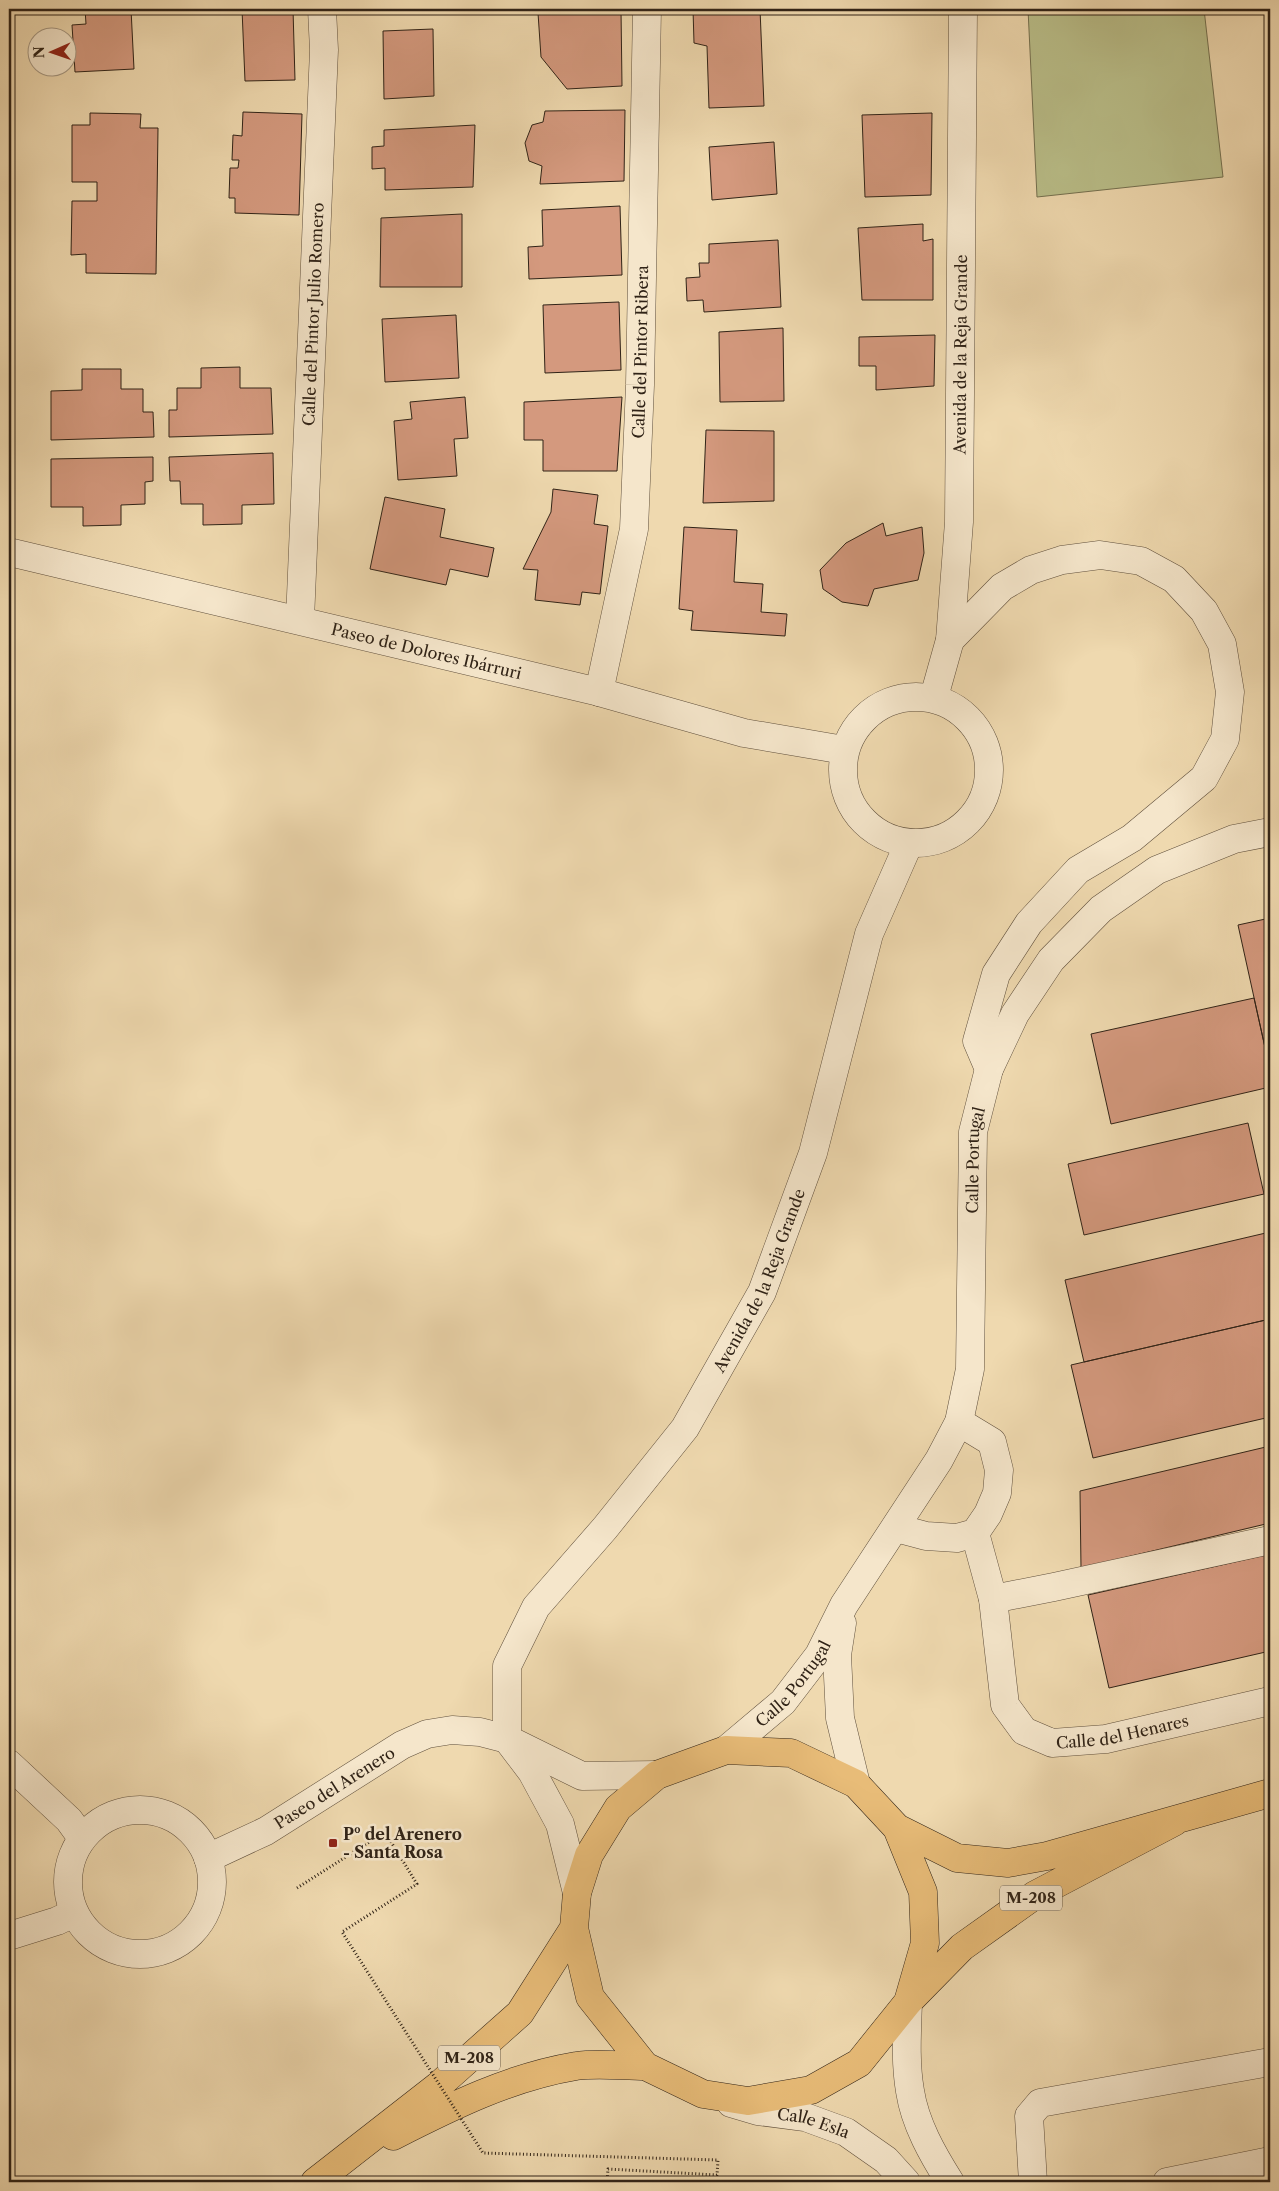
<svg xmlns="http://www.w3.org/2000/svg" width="1279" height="2191" viewBox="0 0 1279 2191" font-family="'Libre Caslon Text',serif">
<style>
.green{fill:#babf8a;stroke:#757150}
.building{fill:#d4997e;stroke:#302317}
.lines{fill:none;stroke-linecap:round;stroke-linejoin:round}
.minor-casing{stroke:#60503d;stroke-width:29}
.major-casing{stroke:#302317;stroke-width:29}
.path{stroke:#302317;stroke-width:3;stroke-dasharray:1 2.5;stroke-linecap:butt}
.minor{stroke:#f5e6cb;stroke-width:28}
.major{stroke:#e8bc78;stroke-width:28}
.path-bridge{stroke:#302317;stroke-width:3;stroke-dasharray:1 2.5;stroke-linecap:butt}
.poi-dot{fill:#8f2418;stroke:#f5e6cb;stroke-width:2}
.labels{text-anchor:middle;stroke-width:5;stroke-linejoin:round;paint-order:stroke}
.shield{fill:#f5e6cb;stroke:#6b5e4d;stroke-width:1}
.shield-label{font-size:15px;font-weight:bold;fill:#302317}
.street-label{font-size:16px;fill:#302317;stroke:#f5e6cb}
.poi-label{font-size:16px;font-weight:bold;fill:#302317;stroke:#f5e6cb;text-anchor:start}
</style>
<rect width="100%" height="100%" fill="#efd9af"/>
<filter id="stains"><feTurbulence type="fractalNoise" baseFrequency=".004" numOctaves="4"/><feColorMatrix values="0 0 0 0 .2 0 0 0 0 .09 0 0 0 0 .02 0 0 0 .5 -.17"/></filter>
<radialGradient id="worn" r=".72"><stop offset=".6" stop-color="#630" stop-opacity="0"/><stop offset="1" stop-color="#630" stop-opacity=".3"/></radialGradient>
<!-- green -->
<path class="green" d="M1028,9H1204L1223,177L1037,197Z"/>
<!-- building -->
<path class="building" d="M85,9H131L134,69L75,72L72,25L86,24Z
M242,9H293L295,80L245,81Z
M693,9H760L764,106L709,108L707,46L694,43Z
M621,10L622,86L567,89L541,57L538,13Z
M433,29L434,96L384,99L383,31Z
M625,110L624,181L540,184L542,166L529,161L525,143L532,125L543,122L545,111Z
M243,112L302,114L299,215L235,213V198H229L230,168H238L239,160H232L233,135L242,136Z
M90,113L141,114L140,128H158L156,274L86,273V254L71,255L72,201H97V182H72V125H90Z
M932,113L931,195L865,197L862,115Z
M475,125L473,187L385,190V168L372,169V147L384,146V130Z
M774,142L777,194L712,200L709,147Z
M620,206L622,275L529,279L528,247L543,246L542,210Z
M462,214V287H380L381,218Z
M923,224V241L933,239V300H862L858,228Z
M778,240L781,307L704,312L703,300L687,301L686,278L700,277L699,263H709V244Z
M619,302L621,370L545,373L543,305Z
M456,315L459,378L385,382L382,319Z
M783,328L784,401L720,402L719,332Z
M935,335L934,386L876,390V366H859V337Z
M240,367V388H271L273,434L169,437V410H177V388H201V368Z
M82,369H121V389H143V412H153L154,437L51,440V391L82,390Z
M465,397L468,438L454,439L457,476L398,480L394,421L412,419L410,402Z
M622,397L617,471H543V440H524V402Z
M706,430L774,431V501L703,503Z
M273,453L274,504L242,505V524L203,525V504H181L180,481H170L169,457Z
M153,457V481L145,482V504L121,505V525L83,526V507H51V459Z
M553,489L598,495L594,524L608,526L600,594L582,592L580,605L535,600L538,570L523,569L551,512Z
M385,497L445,509L440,537L494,548L488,577L450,569L446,585L370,569Z
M883,523L886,536L922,527L924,553L918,580L874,589L868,606L842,602L823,589L820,570L846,543Z
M684,527L737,530L734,582L763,584L761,612L787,614L785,636L691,630L693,611L679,609Z
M1270,918V1070L1238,925Z
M1254,998L1270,1070V1087L1111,1124L1091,1034Z
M1248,1123L1264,1194L1084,1235L1068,1164Z
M1270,1232V1319L1084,1362L1065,1280Z
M1270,1319V1417L1093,1458L1071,1365Z
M1270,1446V1523L1081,1568L1080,1491Z
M1270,1554V1651L1109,1688L1088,1595Z"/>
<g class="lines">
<!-- minor casing -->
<g class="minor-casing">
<g id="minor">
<path id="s1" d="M9,552L599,692L744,733L844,750"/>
<path id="s2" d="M300,620L324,50L322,9"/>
<path d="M950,640L1002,587L1031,570L1062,560L1100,555L1141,561L1174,579L1204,611L1222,644L1230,692L1225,739L1204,778L1132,838L1078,870L1029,923L996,974L977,1041L989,1069"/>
<path id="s3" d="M599,692L634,529L640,385L647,9"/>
<path id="s4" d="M934,697L950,640L959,522L963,9"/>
<circle cx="916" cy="770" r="73"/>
<path d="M896,1528L926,1536L957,1538L975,1533L988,1514L997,1493L999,1470L992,1442L959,1422"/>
<path id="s5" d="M975,1533L993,1599L1005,1705L1024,1731L1052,1743L1106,1739L1270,1701"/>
<path d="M993,1599L1054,1587L1270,1540"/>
<path d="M842,1623L837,1655L840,1718L856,1784"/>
<path id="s6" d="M726,1750L783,1702L819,1655L844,1605L939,1460L959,1422L970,1369L973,1132L989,1069L1015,1014L1051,960L1101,909L1157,870L1234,839L1270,832"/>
<path d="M9,1764L69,1820L82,1838"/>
<circle cx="140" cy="1882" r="72"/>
<path id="s7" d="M208,1858L266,1831L402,1745L427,1734L452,1730L480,1732L507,1739L582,1776L657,1775"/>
<path id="s8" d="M577,1893L560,1824L532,1772L507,1739V1666L536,1607L605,1528L685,1428L762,1292L813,1153L869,934L909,843"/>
<path d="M9,1936L57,1921L74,1913"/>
<path d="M908,2002C907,2032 905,2062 910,2091C915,2124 933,2155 950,2182"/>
<path id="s9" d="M731,2103L758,2111L805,2117L846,2132L886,2160L906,2182"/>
<path d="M1033,2182L1029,2116L1040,2103L1270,2062"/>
<path d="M1167,2182L1270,2161"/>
</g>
</g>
<!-- major casing -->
<g class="major-casing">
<path id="major" d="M897,1828L957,1858L1008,1863L1047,1856L1270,1793
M908,2002L925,1943L923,1892L897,1828L856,1784L791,1753L726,1750L657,1775L618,1808L589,1855L577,1893L574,1928L590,1997L645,2066L703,2094L748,2101L811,2090L859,2063L908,2002L962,1947L1035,1895L1174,1822
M393,2136C452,2106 510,2077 576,2066C598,2063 623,2066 645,2066
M315,2182L438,2086L520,2013L574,1928"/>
</g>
<!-- path -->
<path class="path" d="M9,1820L13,1812"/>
<!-- minor -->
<use href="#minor" class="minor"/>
<!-- major -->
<use href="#major" class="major"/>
<!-- path-bridge -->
<path class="path-bridge" d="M297,1888L385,1832L417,1884L342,1932L483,2153L718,2160L717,2175L608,2169L607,2182"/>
</g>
<!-- markers -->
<rect class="poi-dot" x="328" y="1838" width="10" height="10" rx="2.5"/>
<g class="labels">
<!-- shield labels -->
<g class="shield">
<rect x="1000" y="1885.5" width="62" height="25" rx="4"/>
<rect x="438" y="2045.5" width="62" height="25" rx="4"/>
</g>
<g class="shield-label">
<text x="1031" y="1903">M-208</text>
<text x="469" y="2063">M-208</text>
</g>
<!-- street labels -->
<g class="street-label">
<text dy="6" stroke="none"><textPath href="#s2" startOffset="306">Calle del Pintor Julio Romero</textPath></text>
<text dy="6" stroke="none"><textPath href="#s3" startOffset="344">Calle del Pintor Ribera</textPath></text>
<text dy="6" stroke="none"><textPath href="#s4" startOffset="345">Avenida de la Reja Grande</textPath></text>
<text dy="6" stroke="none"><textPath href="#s1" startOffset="429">Paseo de Dolores Ibárruri</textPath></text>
<text dy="6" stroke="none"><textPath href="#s6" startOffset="669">Calle Portugal</textPath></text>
<text dy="6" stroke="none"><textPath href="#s8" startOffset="709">Avenida de la Reja Grande</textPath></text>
<text dy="6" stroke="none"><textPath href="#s6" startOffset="95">Calle Portugal</textPath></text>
<text dy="6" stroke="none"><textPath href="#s5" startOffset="309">Calle del Henares</textPath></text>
<text dy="6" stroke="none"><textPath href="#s7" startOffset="145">Paseo del Arenero</textPath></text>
<text dy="6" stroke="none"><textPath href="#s9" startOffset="85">Calle Esla</textPath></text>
</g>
<!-- poi labels -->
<g class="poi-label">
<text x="343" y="1840">Pº del Arenero<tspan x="343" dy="18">- Santa Rosa</tspan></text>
</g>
</g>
<!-- margin -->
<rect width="1279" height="2191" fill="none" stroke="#efd9af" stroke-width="30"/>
<rect x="10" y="10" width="1259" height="2171" fill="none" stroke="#302317" stroke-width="2.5"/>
<rect x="15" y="15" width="1249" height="2161" fill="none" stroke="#302317"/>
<!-- north arrow -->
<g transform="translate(52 52) rotate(268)"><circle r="24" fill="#f5e6cb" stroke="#a69883"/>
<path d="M0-4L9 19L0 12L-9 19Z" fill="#8f2418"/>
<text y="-8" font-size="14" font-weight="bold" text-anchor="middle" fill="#302317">N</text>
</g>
<rect width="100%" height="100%" filter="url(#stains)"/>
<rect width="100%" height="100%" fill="url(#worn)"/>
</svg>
